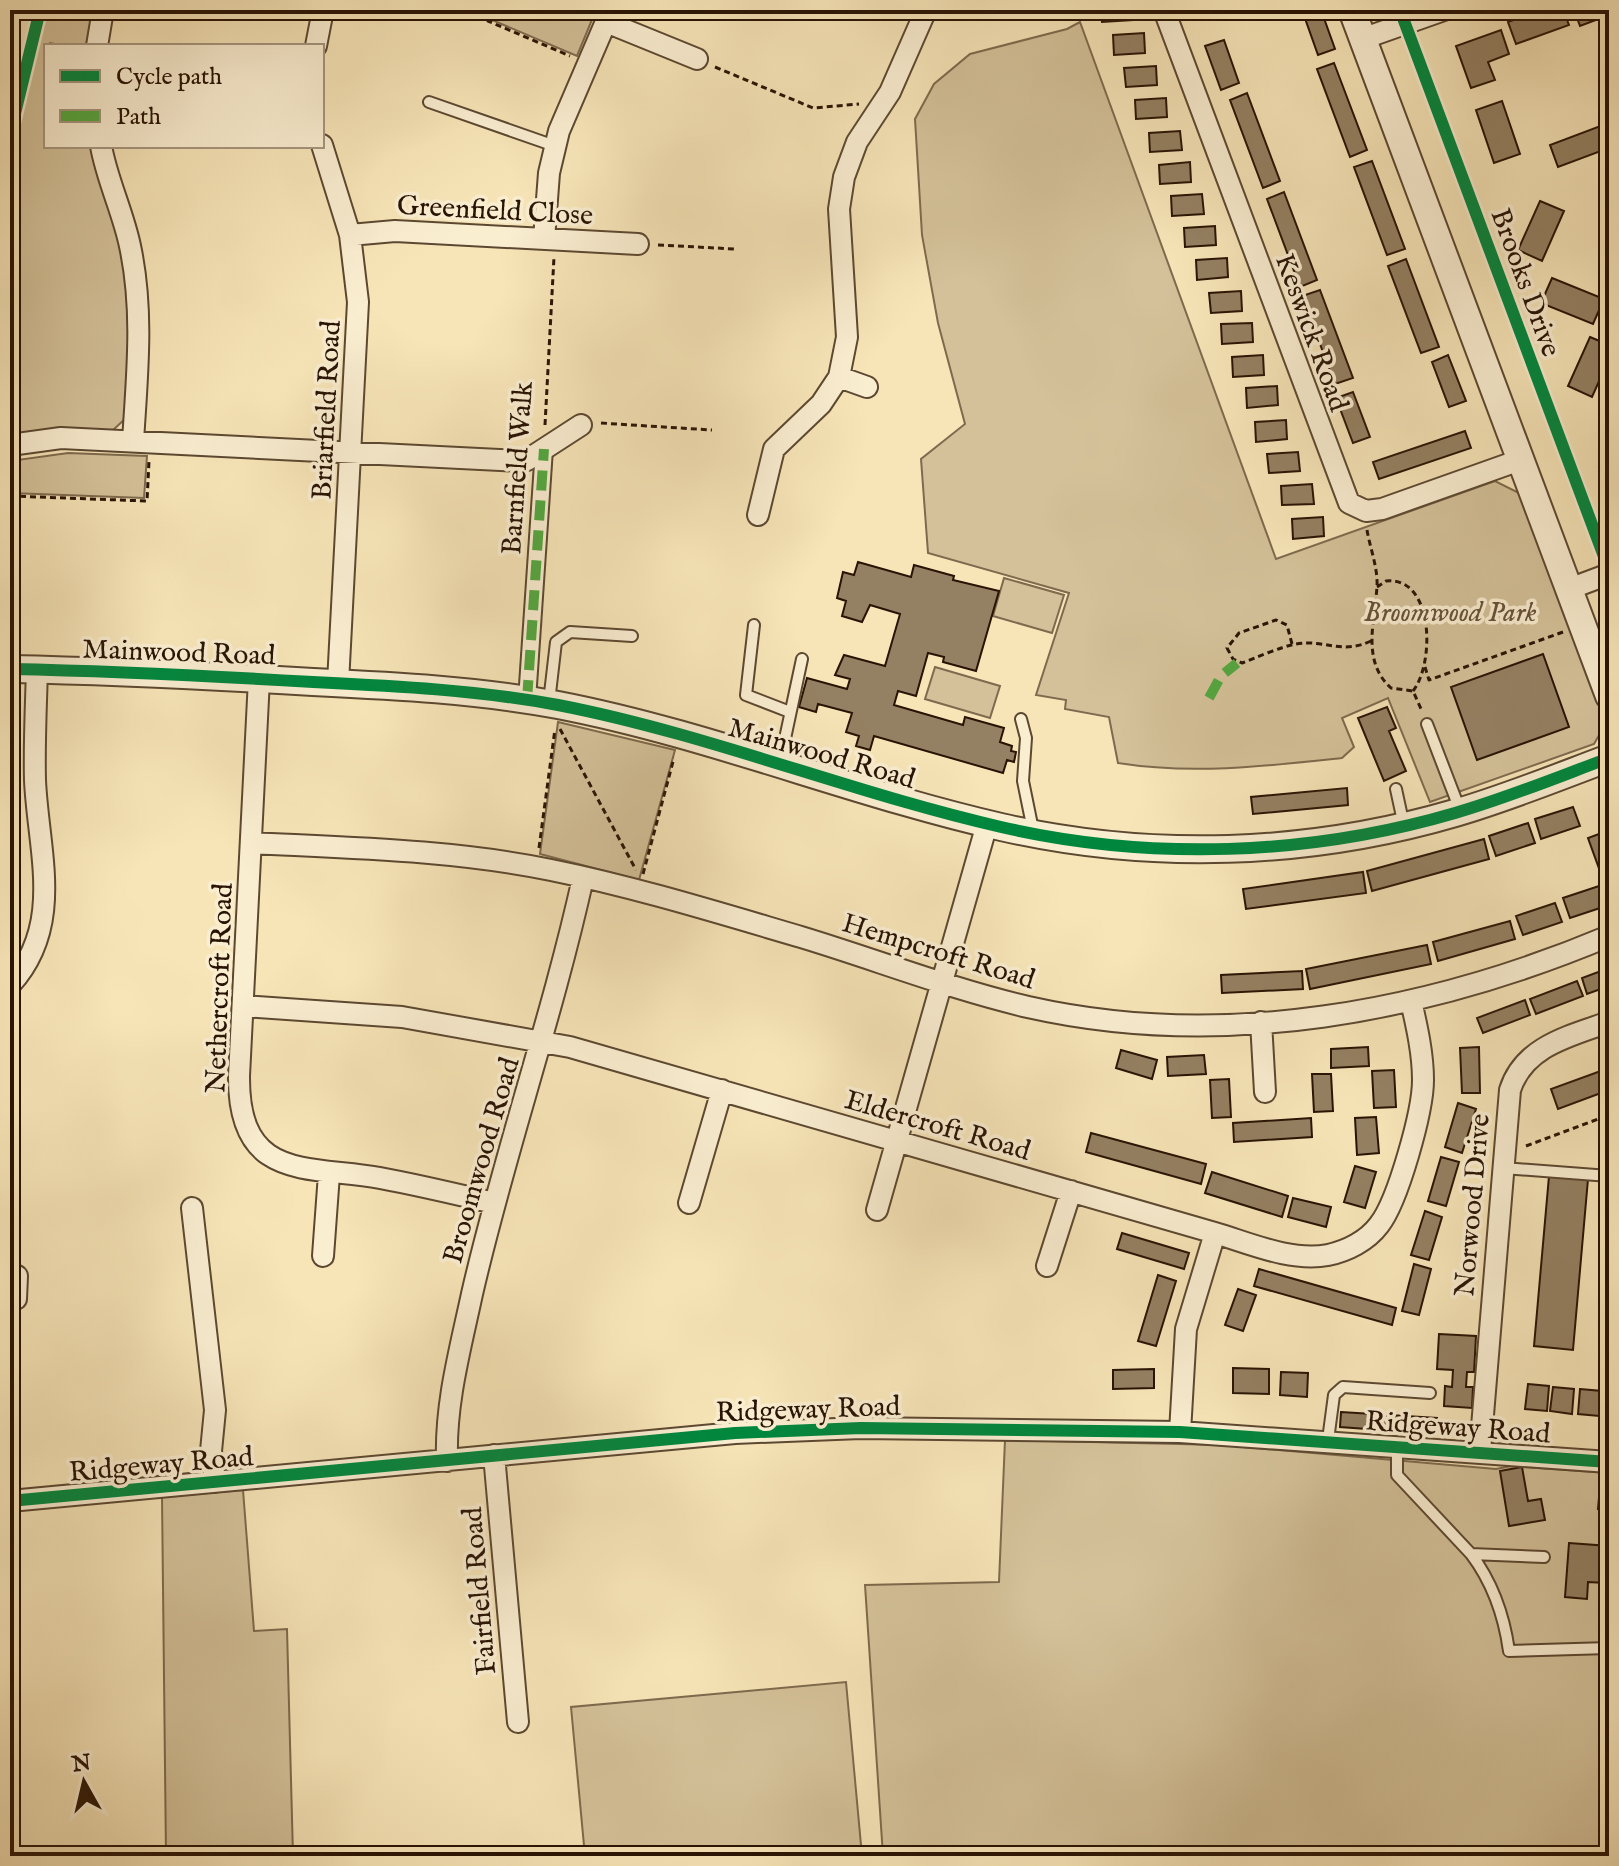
<svg xmlns="http://www.w3.org/2000/svg" width="1619" height="1866" viewBox="0 0 1619 1866" font-family="'IM FELL English',serif">
<style>
.green{fill:#d4c199;stroke:#7e6a4e;stroke-width:2}
.building{fill:#948062;stroke:#281304;stroke-width:2}
.lines{fill:none;stroke-linecap:round;stroke-linejoin:round}
.service-casing{stroke:#5c4831;stroke-width:14}
.pedestrian-casing{stroke:#5c4831;stroke-width:20}
.minor-casing{stroke:#5c4831;stroke-width:24}
.tertiary-casing{stroke:#5c4831;stroke-width:30}
.trunk-casing{stroke:#281304;stroke-width:38}
.path{stroke:#281304;stroke-width:3;stroke-dasharray:6 4;stroke-linecap:butt}
.service{stroke:#faeed1;stroke-width:10}
.pedestrian{stroke:#faeed1;stroke-width:16}
.minor{stroke:#faeed1;stroke-width:20}
.tertiary{stroke:#faeed1;stroke-width:26}
.trunk{stroke:#f7e5b8;stroke-width:34}
.quiet{stroke:#53a840;stroke-width:10;stroke-dasharray:20 10;stroke-linecap:butt}
.cycleway-casing{stroke:#faeed1;stroke-width:17}
.cycleway{stroke:#00873e;stroke-width:12}
.labels{text-anchor:middle;stroke-width:7;stroke-linejoin:round;paint-order:stroke}
.street-label{font-size:28px;fill:#281304;stroke:#faeed1}
.park-label{font-size:28px;font-style:italic;fill:#645038;stroke:#faeed1}
</style>
<rect width="100%" height="100%" fill="#f7e5b8"/>
<filter id="stains"><feTurbulence type="fractalNoise" baseFrequency=".0025" numOctaves="4"/><feColorMatrix values="0 0 0 0 .2 0 0 0 0 .09 0 0 0 0 .02 0 0 0 .5 -.17"/></filter>
<radialGradient id="worn" r=".72"><stop offset=".6" stop-color="#630" stop-opacity="0"/><stop offset="1" stop-color="#630" stop-opacity=".3"/></radialGradient>
<!-- green -->
<path class="green" d="M43,10H95L90,46H46V146H93L114,213L131,310L126,418L112,431L10,437V147Z
M496,10H596L577,56L492,20Z
M1080,22L1276,559L1495,481L1519,493L1606,723L1594,744L1430,802L1388,698L1342,718L1354,747L1342,758C1268,766 1193,775 1118,763L1109,717L1065,709L1066,700L1036,695L1069,593L928,553L921,459L965,424L938,323L922,235L915,119L934,84L970,54L1067,29Z
M68,453L147,456L144,498L10,493V461Z
M1004,578L1064,595L1052,633L993,616Z
M935,667L1000,686L990,718L925,699Z
M558,722L675,750L639,880L540,854Z
M1005,1440L1221,1445L1496,1469L1511,1466L1609,1473V1856H883L865,1585L999,1582Z
M243,1490L254,1631L287,1629L293,1856H166L162,1497Z
M846,1682L862,1856H585L571,1707Z"/>
<!-- building -->
<path class="building" d="M983,10H1009L1005,19Z
M1101,10H1133V20L1102,22Z
M1302,10H1321L1335,49L1318,55Z
M1541,10H1563L1569,25L1516,44L1508,22Z
M1574,10H1609V15L1580,26Z
M1501,30L1509,54L1488,62L1495,80L1471,88L1456,46Z
M1144,33L1145,53L1114,55L1113,35Z
M1224,40L1239,83L1221,90L1205,46Z
M1334,63L1367,150L1350,157L1317,69Z
M1156,66L1157,85L1126,87L1124,68Z
M1247,93L1280,181L1263,188L1230,100Z
M1166,98L1167,117L1136,119L1135,100Z
M1502,101L1520,154L1494,163L1476,110Z
M1603,125L1609,148L1558,167L1550,145Z
M1180,131L1182,150L1150,152L1149,133Z
M1372,161L1405,249L1387,255L1354,167Z
M1190,162L1191,182L1160,184L1159,165Z
M1284,192L1317,280L1300,287L1267,199Z
M1202,194L1204,214L1172,216L1171,196Z
M1540,201L1564,211L1542,261L1518,250Z
M1215,226L1216,245L1185,247L1184,228Z
M1227,258L1228,277L1197,280L1196,260Z
M1406,259L1439,347L1421,353L1388,266Z
M1552,278L1604,299L1593,324L1541,303Z
M1320,290L1353,378L1335,384L1302,296Z
M1241,291L1242,311L1211,313L1209,293Z
M1252,323L1253,342L1222,344L1221,324Z
M1590,337L1609,345V359L1592,397L1568,386Z
M1263,355L1264,375L1233,377L1232,357Z
M1448,355L1466,401L1449,407L1432,362Z
M1277,386L1278,405L1247,408L1246,388Z
M1353,392L1370,437L1353,443L1336,398Z
M1286,420L1287,439L1256,442L1255,422Z
M1465,431L1471,448L1379,479L1373,462Z
M1609,443V471L1599,466Z
M1298,452L1300,471L1269,473L1267,454Z
M1312,484L1314,504L1282,505L1281,486Z
M1323,517L1324,536L1293,539L1292,519Z
M858,562L911,577L914,565L954,576L953,580L999,591L976,671L943,662L944,657L928,653L916,696L898,691L894,705L963,725L965,717L1004,728L1000,742L1012,746L1011,751L1016,752L1014,762L1007,760L1003,773L874,736L870,750L856,746L859,736L846,732L852,713L818,704L816,712L799,707L807,678L847,689L850,679L835,675L844,655L885,666L900,614L870,605L862,622L842,616L846,601L837,598L843,572L854,575Z
M1543,654L1569,727L1477,760L1451,687Z
M1387,707L1396,728L1389,731L1406,771L1384,781L1358,718Z
M1347,788L1348,805L1253,814L1251,797Z
M1573,807L1580,826L1541,839L1535,819Z
M1528,823L1535,843L1496,856L1489,836Z
M1607,831L1609,871L1601,874L1588,838Z
M1484,839L1489,859L1372,891L1367,871Z
M1363,872L1366,893L1246,909L1243,889Z
M1602,885L1609,905L1570,918L1563,898Z
M1555,903L1562,922L1523,935L1516,916Z
M1510,921L1515,939L1438,961L1433,942Z
M1427,945L1431,964L1310,989L1306,969Z
M1609,968V986L1587,994L1582,978Z
M1302,971L1303,989L1222,993L1221,975Z
M1577,981L1583,996L1536,1014L1530,999Z
M1525,1000L1530,1015L1483,1033L1477,1018Z
M1368,1047L1369,1066L1331,1068V1049Z
M1479,1047L1480,1093H1462L1460,1048Z
M1121,1050L1157,1060L1152,1079L1116,1068Z
M1204,1055L1206,1074L1168,1076L1167,1057Z
M1609,1068V1090L1558,1109L1551,1089Z
M1394,1070L1396,1107L1374,1108L1372,1071Z
M1312,1074H1331L1333,1111L1314,1112Z
M1229,1079L1231,1117L1212,1118L1210,1080Z
M1458,1103L1476,1109L1462,1153L1445,1147Z
M1376,1117L1379,1153L1357,1155L1355,1118Z
M1311,1118L1312,1137L1234,1142L1233,1123Z
M1091,1133L1206,1164L1201,1184L1086,1152Z
M1441,1157L1459,1162L1446,1206L1428,1201Z
M1355,1166L1376,1172L1365,1208L1344,1202Z
M1212,1172L1288,1196L1282,1217L1205,1193Z
M1549,1176L1588,1179L1573,1350L1534,1346Z
M1293,1198L1331,1207L1326,1227L1288,1217Z
M1425,1211L1442,1217L1429,1260L1411,1255Z
M1122,1233L1189,1253L1184,1269L1117,1249Z
M1414,1264L1431,1269L1419,1315L1402,1311Z
M1259,1269L1396,1308L1392,1325L1254,1286Z
M1158,1275L1176,1281L1156,1346L1138,1341Z
M1238,1289L1256,1295L1243,1331L1225,1325Z
M1439,1334L1476,1336L1474,1372H1467L1466,1387H1473L1472,1408L1444,1406L1445,1386L1452,1387L1453,1370L1437,1369Z
M1233,1368L1269,1369V1394L1233,1393Z
M1154,1369V1388L1113,1389V1370Z
M1281,1372L1308,1373L1307,1397L1280,1395Z
M1528,1384L1549,1386L1547,1411L1525,1409Z
M1553,1387L1574,1389L1572,1414L1550,1411Z
M1580,1389L1602,1391L1599,1416L1578,1414Z
M1341,1412L1437,1418L1436,1434L1340,1427Z
M1522,1467L1528,1501L1541,1499L1545,1520L1509,1526L1500,1471Z
M1600,1486L1609,1487V1510L1598,1509Z
M1569,1543L1609,1546V1637H1601L1606,1583L1588,1582L1587,1599L1565,1597Z"/>
<g class="lines">
<!-- service casing -->
<g class="service-casing">
<path id="service" d="M429,102L555,146
M754,625L746,695L790,712
M549,702L556,642L570,632L632,636
M1021,719L1026,738L1023,781L1033,830
M1427,724L1460,810
M780,762L802,659
M1396,789L1404,826
M1503,1168L1609,1176
M1328,1440L1334,1395L1343,1387L1430,1393
M1397,1447V1475L1471,1554L1544,1557
M1471,1554C1493,1583 1504,1615 1509,1651L1609,1648"/>
</g>
<!-- pedestrian casing -->
<g class="pedestrian-casing">
<path id="pedestrian" d="M527,700L544,449"/>
</g>
<!-- minor casing -->
<g class="minor-casing">
<path id="minor" d="M1164,10L1349,503L1366,511L1382,509L1520,460
M606,22L697,59
M1362,39L1444,10
M97,46L103,10
M316,46L323,10
M322,145L350,235L358,302L338,683
M101,146C107,180 123,212 130,246C144,311 137,376 133,441
M350,235L395,231L638,244
M544,239L549,173L559,131L611,10
M839,377L867,387
M10,445L61,438L519,461L527,460L581,425
M758,515L774,449L821,404L839,377L847,337L839,209L844,177L857,142L890,92L926,10
M1569,589L1609,574
M259,679L239,1076C238,1182 308,1165 380,1178C418,1185 456,1194 494,1203
M251,843C351,848 453,850 551,870C635,887 719,913 801,937C877,960 951,989 1028,1007C1223,1051 1428,1012 1609,936
M10,985C65,925 38,851 35,780C34,743 36,706 37,669
M243,1006L402,1017L570,1047L1215,1233C1249,1243 1291,1262 1328,1255C1347,1251 1367,1241 1379,1225C1398,1201 1423,1111 1423,1080C1423,1054 1417,1027 1411,1001
M1261,1022L1265,1092
M689,1203L722,1090
M192,1208L215,1410L211,1451L215,1482
M877,1210L987,824
M323,1256L329,1174
M1047,1266L1071,1191
M16,1299L17,1276
M1180,1432L1186,1329L1215,1233
M1480,1451L1510,1090C1524,1046 1570,1036 1609,1022
M494,1455L518,1722
M447,1461C445,1404 460,1350 472,1294C504,1154 552,1018 583,878
M10,1501L735,1433L861,1428L1180,1432L1609,1462"/>
</g>
<!-- tertiary casing -->
<g class="tertiary-casing">
<path id="tertiary" d="M1352,10L1609,696
M10,669C111,671 212,676 313,682C396,686 477,690 558,705C708,734 852,793 1001,827C1150,861 1308,856 1455,813C1507,798 1558,777 1609,758"/>
</g>
<!-- trunk casing -->
<g class="trunk-casing">
<path id="trunk" d="M10,50L18,10"/>
</g>
<!-- path -->
<path class="path" d="M492,10L488,21L570,56
M49,44L77,46
M715,67L813,108L859,104
M658,245L735,249
M601,423L712,430
M545,425L554,257
M10,496L147,501L149,461
M1367,530C1370,548 1378,568 1377,586C1375,621 1361,661 1391,688L1413,691L1422,711
M1377,587L1386,581C1434,576 1435,663 1413,691
M1292,644L1287,625L1276,620L1239,633L1227,648L1233,659L1242,663C1255,658 1283,646 1296,644C1325,639 1341,655 1371,641
M1425,667L1429,680L1563,632
M560,729L636,870
M539,848L555,729
M643,874L674,758
M1526,1146L1609,1115"/>
<!-- service -->
<use href="#service" class="service"/>
<!-- pedestrian -->
<use href="#pedestrian" class="pedestrian"/>
<!-- minor -->
<use href="#minor" class="minor"/>
<!-- tertiary -->
<use href="#tertiary" class="tertiary"/>
<!-- trunk -->
<use href="#trunk" class="trunk"/>
<!-- quiet -->
<path class="quiet" d="M1209,698L1221,676L1237,663
M527,700L544,449"/>
<!-- cycleway casing -->
<g class="cycleway-casing">
<path id="cycleway" d="M1400,10L1609,570
M10,134L40,10
M10,669C111,671 212,676 313,682C396,686 477,690 558,705C708,734 852,793 1001,827C1150,861 1308,856 1455,813C1507,798 1558,777 1609,758
M10,1501L735,1433L861,1428L1180,1432L1609,1462"/>
</g>
<!-- cycleway -->
<use href="#cycleway" class="cycleway"/>
</g>
<g class="labels">
<!-- street labels -->
<g class="street-label">
<text transform="translate(495 209) rotate(3)" y="10">Greenfield Close</text>
<text transform="translate(1527 282) rotate(70)" y="10">Brooks Drive</text>
<text transform="translate(1313 332) rotate(70)" y="10">Keswick Road</text>
<text transform="translate(325 410) rotate(-87)" y="10">Briarfield Road</text>
<text transform="translate(516 468) rotate(-86)" y="10">Barnfield Walk</text>
<text transform="translate(179 651) rotate(2)" y="10">Mainwood Road</text>
<text transform="translate(822 752) rotate(16)" y="10">Mainwood Road</text>
<text transform="translate(939 950) rotate(17)" y="10">Hempcroft Road</text>
<text transform="translate(218 988) rotate(-88)" y="10">Nethercroft Road</text>
<text transform="translate(938 1124) rotate(16)" y="10">Eldercroft Road</text>
<text transform="translate(480 1160) rotate(-74)" y="10">Broomwood Road</text>
<text transform="translate(1471 1205) rotate(-85)" y="10">Norwood Drive</text>
<text transform="translate(808 1408) rotate(-2)" y="10">Ridgeway Road</text>
<text transform="translate(1458 1426) rotate(4)" y="10">Ridgeway Road</text>
<text transform="translate(161 1463) rotate(-5)" y="10">Ridgeway Road</text>
<text transform="translate(478 1591) rotate(-95)" y="10">Fairfield Road</text>
</g>
<!-- park labels -->
<g class="park-label">
<text x="1450" y="621">Broomwood Park</text>
</g>
</g>
<!-- margin -->
<rect width="1619" height="1866" fill="none" stroke="#f7e5b8" stroke-width="40"/>
<rect x="12" y="12" width="1595" height="1842" fill="none" stroke="#281304" stroke-width="4"/>
<rect x="20" y="20" width="1579" height="1826" fill="none" stroke="#281304" stroke-width="2"/>
<!-- legend -->
<rect x="44" y="44" width="280" height="104" fill="#faeed1" stroke="#a6967f" stroke-width="2"/>
<rect x="60" y="70" width="40" height="12" fill="#00873e" stroke="#a6967f" stroke-width="2"/>
<text x="116" y="84" font-size="24" fill="#281304">Cycle path</text>
<rect x="60" y="110" width="40" height="12" fill="#53a840" stroke="#a6967f" stroke-width="2"/>
<text x="116" y="124" font-size="24" fill="#281304">Path</text>
<!-- north arrow -->
<g transform="translate(84 1782) rotate(352)" stroke="#faeed1" stroke-width="6" paint-order="stroke">
<path d="M0-6L14 30L0 20L-14 30Z" fill="#281304"/>
<text y="-12" font-size="22" font-weight="bold" text-anchor="middle" fill="#281304">N</text>
</g>
<rect width="100%" height="100%" filter="url(#stains)"/>
<rect width="100%" height="100%" fill="url(#worn)"/>
</svg>
